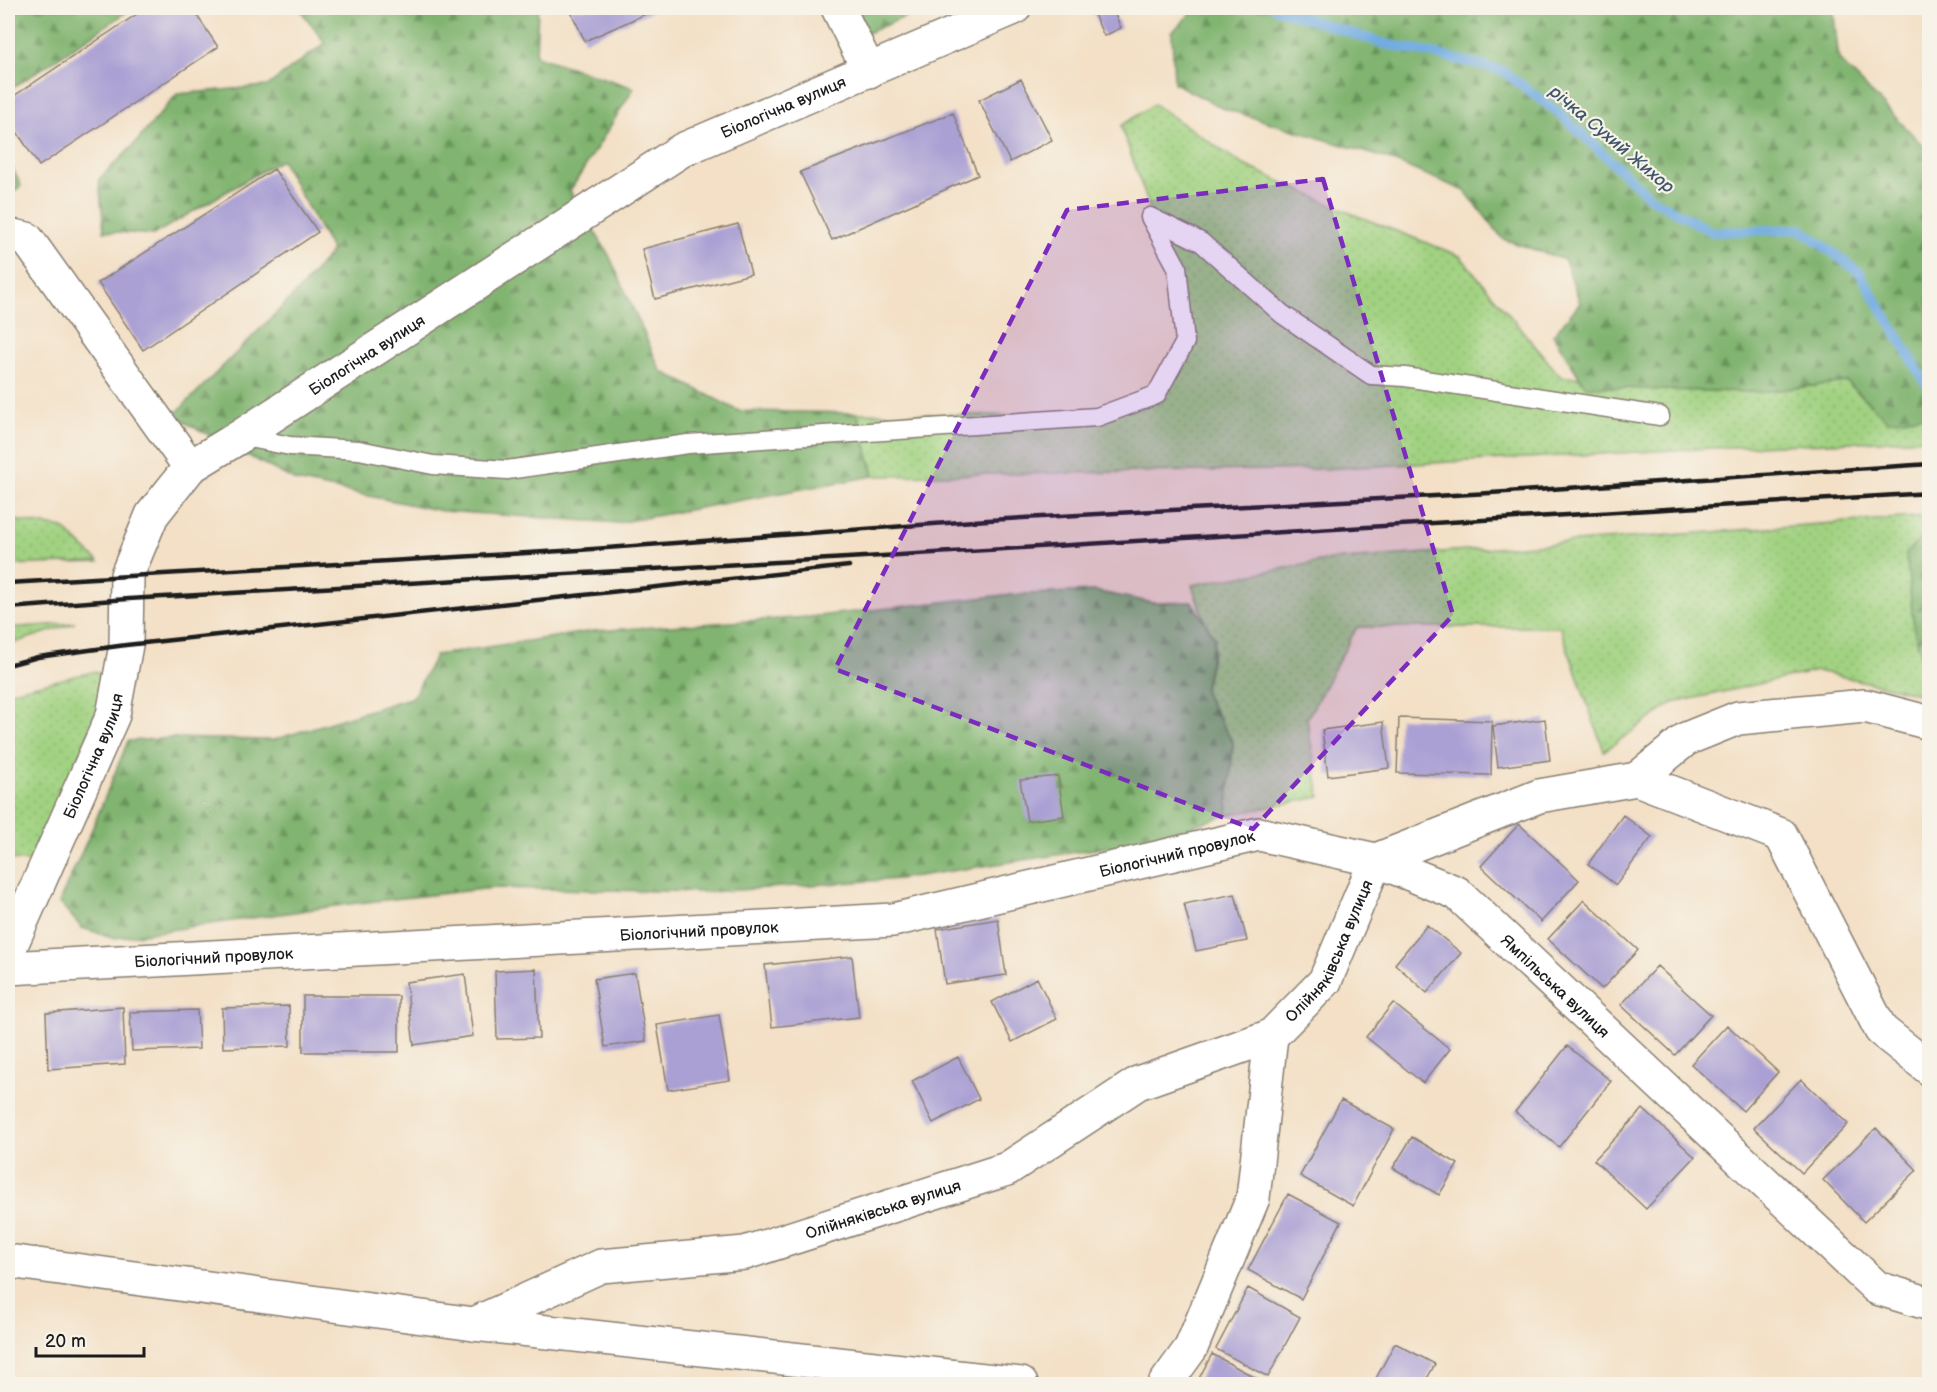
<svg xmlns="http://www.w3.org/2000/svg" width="1937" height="1392" font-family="'Balsamiq Sans',sans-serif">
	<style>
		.grass { fill: url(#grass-dots); stroke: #5e774e; stroke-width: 1.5 }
		.forest { fill: url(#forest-firs); stroke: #4e6846; stroke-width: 1.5 }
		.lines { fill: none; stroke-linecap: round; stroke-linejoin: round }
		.stream { stroke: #71abe1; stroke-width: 10 }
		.building { fill: #aaa0d4 }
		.service-casing { stroke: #887e71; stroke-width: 21 }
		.minor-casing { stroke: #887e71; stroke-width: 36 }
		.service { stroke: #fff; stroke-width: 18 }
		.minor { stroke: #fff; stroke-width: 33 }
		.rail { stroke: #1c1c1c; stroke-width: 4.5 }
		.marked { fill: #7b2cbf; fill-opacity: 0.2; stroke: #7b2cbf; stroke-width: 4.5; stroke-dasharray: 12 8; stroke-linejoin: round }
		.labels { text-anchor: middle; stroke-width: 4.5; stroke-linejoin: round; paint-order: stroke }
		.street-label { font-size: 16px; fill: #1c1c1c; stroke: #f7f3e8 }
		.water-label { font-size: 18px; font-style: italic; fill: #3e556b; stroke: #f7f3e8 }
	</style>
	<defs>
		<pattern id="grass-dots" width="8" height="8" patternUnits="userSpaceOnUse" patternTransform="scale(1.5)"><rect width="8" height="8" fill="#a1d281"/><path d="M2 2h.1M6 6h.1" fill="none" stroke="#8ab46f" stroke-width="1.8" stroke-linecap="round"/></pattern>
		<pattern id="forest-firs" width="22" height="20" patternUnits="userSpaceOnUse" patternTransform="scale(1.5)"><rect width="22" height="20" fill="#80b46f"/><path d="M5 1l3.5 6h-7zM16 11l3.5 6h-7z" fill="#68925a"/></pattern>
	</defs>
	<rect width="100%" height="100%" fill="#f7f3e8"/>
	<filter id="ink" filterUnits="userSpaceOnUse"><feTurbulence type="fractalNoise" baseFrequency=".0167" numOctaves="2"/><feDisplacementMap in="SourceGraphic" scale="12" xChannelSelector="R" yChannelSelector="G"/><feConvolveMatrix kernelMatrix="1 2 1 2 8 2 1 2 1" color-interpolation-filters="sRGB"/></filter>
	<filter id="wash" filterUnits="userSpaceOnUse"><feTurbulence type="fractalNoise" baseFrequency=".008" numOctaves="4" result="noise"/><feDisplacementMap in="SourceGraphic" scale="24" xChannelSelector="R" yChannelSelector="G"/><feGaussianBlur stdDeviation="1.35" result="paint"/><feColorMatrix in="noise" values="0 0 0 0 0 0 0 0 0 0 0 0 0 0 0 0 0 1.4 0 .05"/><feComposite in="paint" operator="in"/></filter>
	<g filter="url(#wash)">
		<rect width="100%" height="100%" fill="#f3e0c6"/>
		<path class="grass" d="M1154 104 1242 164 1350 213 1460 256 1561 377 1847 382 1930 386 1929 439 1731 447 1322 469 874 476 857 413 1097 417 1156 395 1185 342 1180 295 1121 126Z
			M1929 516V696L1817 671 1673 703 1604 751 1560 627H1357L1307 719 1320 797 1227 815 1233 743 1204 692 1214 647 1192 585 1331 560Z
			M8 519 63 528 99 562 8 565Z
			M75 623 8 645V628Z
			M96 671 106 687 65 797 33 862 8 859V692Z"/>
		<path class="forest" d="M8 8H133L8 91Z
			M299 8H538L536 56 634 88 570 191 609 255 661 371 739 411 857 413 874 476 617 523 442 511 296 481 173 416 300 289 332 251 281 160 153 235 104 231 99 179 132 147 177 94 267 86 325 43Z
			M852 8H926L867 33Z
			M1196 8H1833L1839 60 1929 151V415L1888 421 1847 382 1760 392 1660 390 1585 386 1553 335 1580 303 1565 260 1503 239 1465 191 1388 159 1222 108 1174 83 1172 32Z
			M8 158 21 186 8 196Z
			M1929 530V686L1914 629 1906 554Z
			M1095 591 1154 603 1192 602 1215 638 1204 692 1233 743 1227 815 1142 842 899 879 709 892 493 888 349 904 115 938 82 928 59 902 90 834 128 741 172 738 273 740 413 697 436 655 593 631 809 617 1004 595Z"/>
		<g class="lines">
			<path class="stream" d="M1275 8 1385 44 1448 57 1503 71 1559 113 1651 198 1712 232 1801 229 1860 273 1930 390"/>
		</g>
		<g id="blocks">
			<path class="building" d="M146 8H192L218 47 39 166 8 118V100Z
				M569 8H659L585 41Z
				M1091 8H1112L1121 28 1104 36Z
				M1021 79 1052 140 1010 162 979 100Z
				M953 113 978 175 832 240 800 172Z
				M274 169 318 232 143 350 98 283Z
				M738 224 751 274 655 299 642 249Z
				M1399 718 1492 721 1491 775 1397 773Z
				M1545 719 1550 760 1498 767 1493 726Z
				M1383 722 1389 768 1328 776 1322 730Z
				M1058 776 1064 816 1027 821 1020 780Z
				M1623 815 1652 837 1616 885 1588 864Z
				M1519 824 1579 880 1541 922 1481 866Z
				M1235 894 1247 941 1196 951 1184 904Z
				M1584 900 1638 950 1602 989 1548 939Z
				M998 919 1006 975 945 984 937 929Z
				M1427 925 1461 953 1427 993 1395 964Z
				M852 956 859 1017 772 1027 765 965Z
				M1657 966 1711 1015 1675 1055 1621 1005Z
				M536 969 539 1038 497 1039 495 971Z
				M635 973 646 1041 605 1047 594 979Z
				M465 974 473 1036 414 1045 406 982Z
				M1037 978 1057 1019 1012 1042 992 1002Z
				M303 996H399V1052H303Z
				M1393 1003 1450 1049 1423 1083 1366 1037Z
				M289 1006 290 1046 223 1048 222 1008Z
				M123 1007 125 1064 48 1069 46 1013Z
				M197 1010 199 1049 132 1051 130 1012Z
				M719 1015 730 1080 668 1090 657 1025Z
				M1727 1025 1778 1072 1743 1111 1691 1064Z
				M1567 1046 1611 1081 1559 1147 1515 1112Z
				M958 1057 979 1099 933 1123 912 1081Z
				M1801 1079 1848 1124 1802 1173 1754 1128Z
				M1341 1100 1394 1129 1353 1206 1300 1176Z
				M1643 1109 1695 1157 1646 1209 1594 1160Z
				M1876 1128 1917 1170 1864 1222 1823 1180Z
				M1412 1137 1458 1164 1439 1195 1393 1168Z
				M1288 1194 1341 1222 1301 1299 1248 1270Z
				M1248 1288 1300 1317 1268 1377 1216 1349Z
				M1395 1343 1435 1364 1424 1384H1373Z
				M1212 1354 1267 1384H1196Z"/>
		</g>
	</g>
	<g filter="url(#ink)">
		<use href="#blocks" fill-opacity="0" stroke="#887e71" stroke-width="1.5"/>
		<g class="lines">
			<defs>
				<path id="service" d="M1150 217 1201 242 1282 314 1371 375 1405 377 1660 416
					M241 436 290 446 359 450 433 465 507 470 688 444 1097 417 1156 395 1185 342 1177 267 1150 217"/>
				<g id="minor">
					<path d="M838 8 869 71"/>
					<path d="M8 235 27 239 190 467"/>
					<path d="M1637 779 1686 739 1738 718 1865 706 1930 723"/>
					<path d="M1376 860 1539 796 1637 779 1781 835 1881 1030 1930 1069"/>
					<path id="s1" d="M8 952 113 715 126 645 127 575 152 515 190 467 241 436 682 150 1014 8"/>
					<path id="s2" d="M8 968 893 920 1259 834 1376 860 1457 893 1877 1288 1930 1304"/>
					<path d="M8 1261 474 1324 1021 1384"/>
					<path id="s3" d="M474 1324 601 1266 745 1253 1007 1169 1138 1083 1271 1036 1325 981 1376 860"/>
					<path d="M1165 1384 1191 1348 1253 1198 1271 1036"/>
				</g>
			</defs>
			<use href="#service" class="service-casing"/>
			<use href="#minor" class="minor-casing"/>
			<use href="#service" class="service"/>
			<use href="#minor" class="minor"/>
			<path class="rail" d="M8 583 579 550 988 520 1490 493 1930 464
				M8 608 128 599 1004 549 1930 493
				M8 665 38 657 126 645 849 566"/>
		</g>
	</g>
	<path class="marked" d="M1323 179 1453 615 1253 829 835 669 1067 210Z"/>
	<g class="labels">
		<g class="street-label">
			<text dy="6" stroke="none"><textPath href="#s1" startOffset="1222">Біологічна вулиця</textPath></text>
			<text dy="6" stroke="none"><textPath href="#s1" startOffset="736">Біологічна вулиця</textPath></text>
			<text dy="6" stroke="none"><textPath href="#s1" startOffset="214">Біологічна вулиця</textPath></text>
			<text dy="6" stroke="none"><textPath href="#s2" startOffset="1178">Біологічний провулок</textPath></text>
			<text dy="6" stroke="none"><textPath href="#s2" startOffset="692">Біологічний провулок</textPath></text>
			<text dy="6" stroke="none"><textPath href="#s3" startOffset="962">Олійняківська вулиця</textPath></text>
			<text dy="6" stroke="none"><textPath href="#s2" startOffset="206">Біологічний провулок</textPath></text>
			<text dy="6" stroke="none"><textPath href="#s2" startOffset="1605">Ямпільська вулиця</textPath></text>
			<text dy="6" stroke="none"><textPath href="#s3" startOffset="429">Олійняківська вулиця</textPath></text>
		</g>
		<g class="water-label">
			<text transform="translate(1612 139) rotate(40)" y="6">річка Сухий Жихор</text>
		</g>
	</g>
	<rect width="1937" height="1392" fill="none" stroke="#f7f3e8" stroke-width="30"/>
	<path d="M36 1347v9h108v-9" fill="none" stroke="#1c1c1c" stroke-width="3"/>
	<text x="45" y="1347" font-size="18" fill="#1c1c1c" stroke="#f7f3e8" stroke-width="4.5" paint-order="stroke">20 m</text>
</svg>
